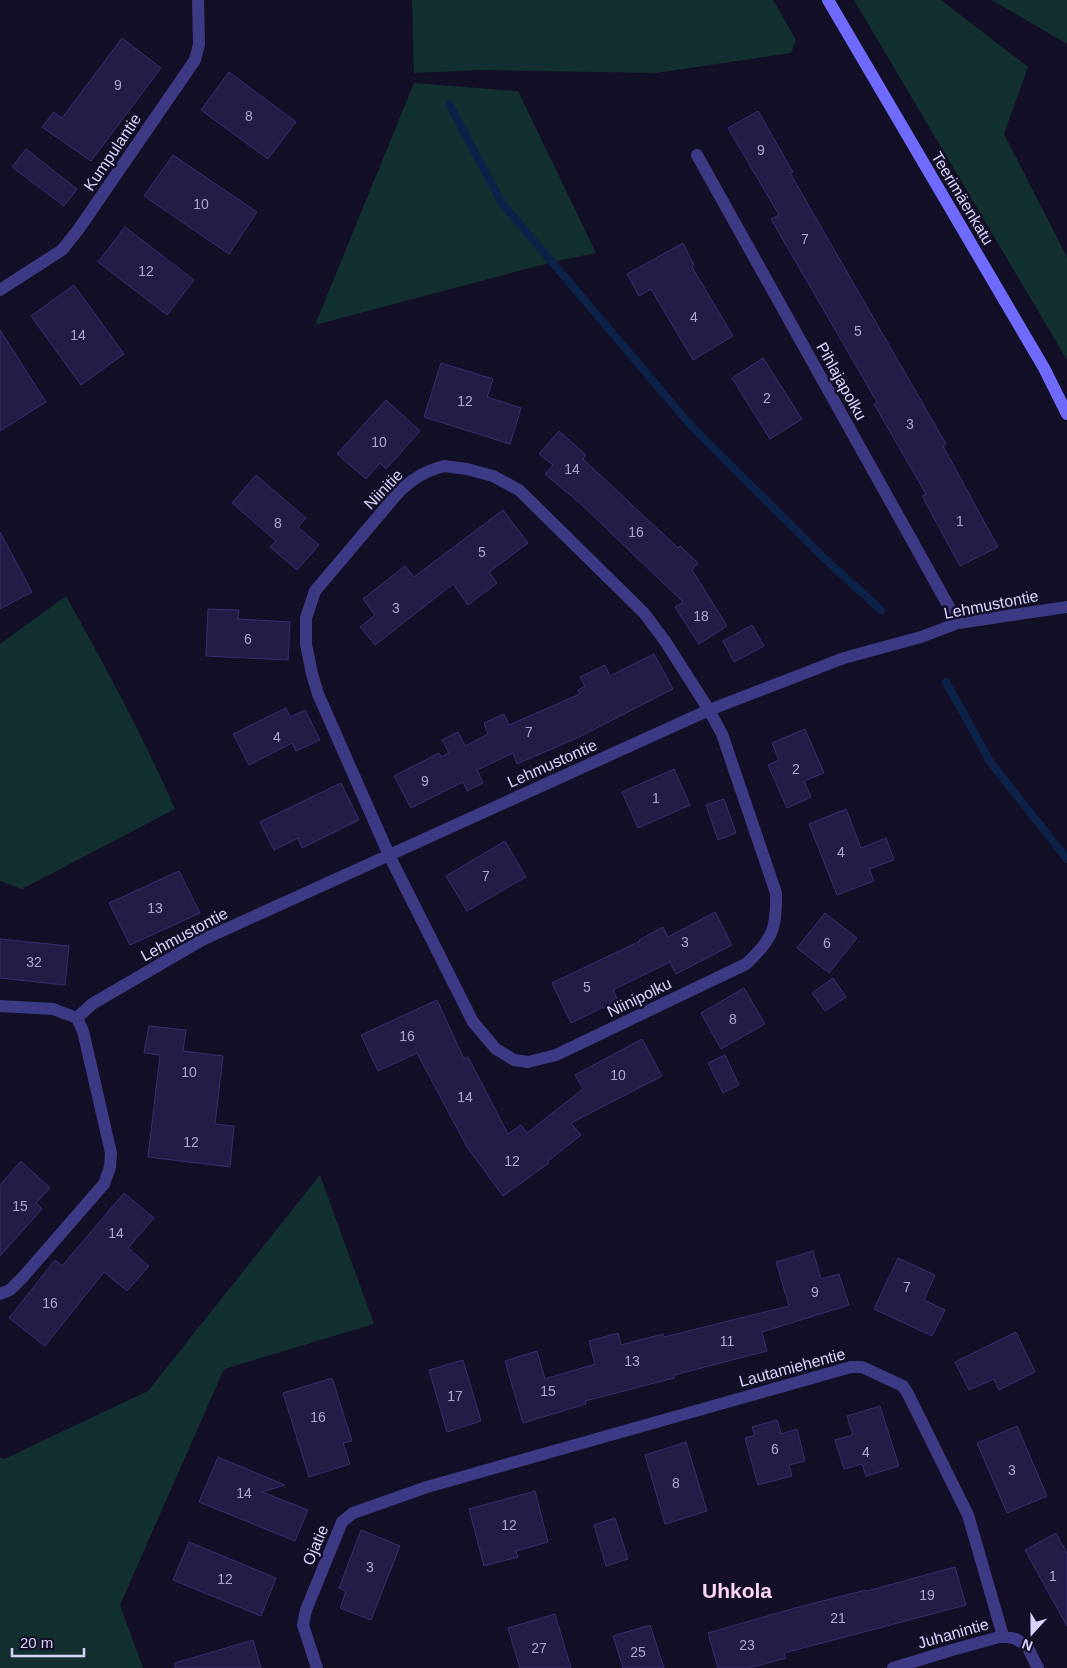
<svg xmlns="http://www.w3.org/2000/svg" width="1067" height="1668" font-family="Helvetica,sans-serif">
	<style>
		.green { fill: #12302f }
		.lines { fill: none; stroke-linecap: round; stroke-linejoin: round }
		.stream { stroke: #0c2248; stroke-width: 8 }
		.building { fill: #241b47; stroke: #3b2d73 }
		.street { stroke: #3d3a85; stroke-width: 12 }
		.secondary { stroke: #6f6bff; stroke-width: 12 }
		.labels { text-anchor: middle; stroke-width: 5; stroke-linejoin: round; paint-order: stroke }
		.number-label { font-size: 14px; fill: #aca6d1 }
		.street-label { font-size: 16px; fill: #d9d4ff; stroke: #130f26 }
		.district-label { font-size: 21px; font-weight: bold; fill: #ffd6f0; stroke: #130f26 }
	</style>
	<rect width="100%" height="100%" fill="#130f26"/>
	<path class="green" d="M412 0H773L796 40 791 53 656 73 481 70 414 73Z
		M854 0H941L1028 67 1004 134 1067 257V360Z
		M992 0H1067V44Z
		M414 83 518 91 596 253 556 261 315 325Z
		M66 596C105 666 143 736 175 809L22 889 0 881V644Z
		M320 1175 374 1324 224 1369 120 1605 143 1668H0V1458L4 1459 148 1391Z"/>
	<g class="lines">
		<path class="stream" d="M449 104 502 203 693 428 825 559 881 610
			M946 682 991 763 1067 859"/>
	</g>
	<path class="building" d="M122 38 161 68 91 161 42 127 54 112 62 118Z
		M229 72 296 122 268 159 201 110Z
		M758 111 793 172 790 173 946 444 943 446 998 547 960 566 922 496 926 494 874 404 877 402 771 219 779 215 728 128Z
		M26 149 77 189 64 206 12 167Z
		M173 155 257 212 229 254 144 196Z
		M125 227 194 280 167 315 98 262Z
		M683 243 694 265 692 267 733 336 693 360 651 289 639 296 627 274Z
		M74 285 124 354 81 385 31 316Z
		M0 330 46 402 0 431Z
		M763 358 802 419 770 439 732 378Z
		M441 363 493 379 487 397 521 408 510 444 424 417Z
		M386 400 420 431 386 469 380 463 366 479 337 454Z
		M559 431 586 455 583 459 678 548 680 546 698 563 692 570 727 626 699 644 675 607 683 602 582 505 545 474 553 465 539 454Z
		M256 475 306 518 298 527 319 545 297 570 270 547 276 541 232 503Z
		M503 510 528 543 489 572 497 583 468 605 453 584 375 645 360 627 375 615 363 599 405 566 414 577Z
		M0 532 32 592 0 609Z
		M208 609 239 610 238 619 290 622 288 660 206 656Z
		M752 625 764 646 734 662 723 641Z
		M654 654 673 689 577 738 517 764 513 753 477 770 483 783 467 791 463 782 411 808 394 776 439 753 441 757 449 753 442 740 458 732 465 746 488 734 484 723 504 714 509 725 580 694 578 690 585 686 580 677 605 665 610 676Z
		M286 708 290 717 305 710 320 740 296 751 292 743 249 765 233 734Z
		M805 729 824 773 804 781 811 797 787 808 768 765 779 760 772 743Z
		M674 769 690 805 638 828 622 792Z
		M341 783 359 820 302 848 298 838 274 850 260 822Z
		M724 799 736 833 718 840 706 805Z
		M846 809 861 848 886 838 894 860 869 869 874 881 837 895 809 824Z
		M505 841 526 877 467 911 446 876Z
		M179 871 200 913 130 945 109 903Z
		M715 912 732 945 676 974 670 962 613 990 618 1000 571 1023 552 983 640 941 639 940 663 927 668 937Z
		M825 913 857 938 829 973 797 948Z
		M0 939 69 946 65 985 0 978Z
		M833 978 846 997 825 1011 812 993Z
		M744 988 765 1024 721 1049 701 1013Z
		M437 1000 464 1059 468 1057 508 1134 521 1125 527 1133 583 1089 575 1075 642 1039 662 1076 571 1123 581 1135 548 1161 549 1163 503 1196 467 1147 417 1053 378 1071 361 1035Z
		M149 1026 186 1030 183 1051 223 1056 215 1124 234 1126 230 1167 148 1157 160 1055 144 1053Z
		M725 1055 739 1085 723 1093 708 1063Z
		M21 1161 50 1188 36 1203 42 1209 0 1256V1185Z
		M124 1193 154 1218 128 1248 149 1266 127 1291 104 1272 45 1346 9 1318 55 1260 62 1266Z
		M813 1251 821 1279 839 1274 849 1305 762 1332 767 1351 674 1375V1378L585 1401 586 1404 523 1423 505 1361 537 1351 545 1379 595 1364 589 1341 618 1333 621 1345 663 1334 664 1337 789 1306 776 1262Z
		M898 1258 935 1275 924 1300 945 1310 932 1336 874 1309Z
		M1016 1332 1035 1372 999 1390 994 1379 969 1390 955 1362Z
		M463 1360 481 1421 447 1432 429 1370Z
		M332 1378 352 1441 343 1443 350 1464 309 1477 283 1393Z
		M880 1406 899 1466 866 1476 862 1464 844 1469 835 1440 853 1435 847 1416Z
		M777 1420 781 1434 797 1429 805 1461 789 1465 792 1476 758 1485 745 1438 755 1435 752 1427Z
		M1017 1426 1047 1496 1007 1513 977 1443Z
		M686 1442 707 1511 665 1524 645 1455Z
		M218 1457 285 1485 262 1492 308 1510 295 1541 199 1502Z
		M535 1491 548 1542 516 1551 518 1557 484 1566 469 1509Z
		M615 1518 628 1559 606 1566 594 1525Z
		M361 1530 400 1546 371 1620 340 1608 346 1591 339 1588Z
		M1056 1533 1067 1553V1626L1025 1550Z
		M189 1542 276 1578 261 1616 173 1580Z
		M955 1567 966 1605 784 1653 786 1658 749 1668H718L708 1633 795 1608 866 1590 867 1591Z
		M555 1614 571 1668H520L508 1628Z
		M650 1625 664 1668H623L613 1636Z
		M253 1640 261 1668H175V1663Z"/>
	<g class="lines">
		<path class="street" d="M697 155 958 623
			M0 290 62 250 78 230 195 60 199 44 198 0
			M444 466 467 469 493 476 519 490 644 613 665 641 709 710 722 734 776 893C777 929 772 940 746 964L556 1055 528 1062 514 1060 496 1049 473 1022 389 855 318 694 312 674 306 644V618L315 591 398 493C412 479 425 471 444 466Z
			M0 1006 53 1009 77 1018 83 1031 111 1153 110 1167 104 1184 23 1277 10 1290 0 1294
			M77 1018 92 1004 202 940 709 710 844 658 921 637 958 623 1067 607
			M317 1668 303 1625 306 1610 342 1522 353 1513 427 1487 851 1367H862L903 1386 908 1394 968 1515 1003 1636
			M893 1668 952 1650 1003 1636 1016 1639 1027 1646 1038 1668"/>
		<path class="secondary" d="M828 0 1044 368 1067 414"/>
	</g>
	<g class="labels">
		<g class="number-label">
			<text x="118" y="90">9</text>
			<text x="249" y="121">8</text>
			<text x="761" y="155">9</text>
			<text x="201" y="209">10</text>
			<text x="805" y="244">7</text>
			<text x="146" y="276">12</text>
			<text x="694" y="322">4</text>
			<text x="858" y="336">5</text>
			<text x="78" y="340">14</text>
			<text x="767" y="403">2</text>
			<text x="465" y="406">12</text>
			<text x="910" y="429">3</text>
			<text x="379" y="447">10</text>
			<text x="572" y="474">14</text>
			<text x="960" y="526">1</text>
			<text x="278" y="528">8</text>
			<text x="636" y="537">16</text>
			<text x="482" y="557">5</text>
			<text x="396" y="613">3</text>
			<text x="701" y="621">18</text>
			<text x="248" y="644">6</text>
			<text x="529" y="737">7</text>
			<text x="277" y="742">4</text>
			<text x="796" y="774">2</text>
			<text x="425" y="786">9</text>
			<text x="656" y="803">1</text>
			<text x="841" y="857">4</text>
			<text x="486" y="881">7</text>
			<text x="155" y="913">13</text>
			<text x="685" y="947">3</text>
			<text x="827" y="948">6</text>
			<text x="34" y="967">32</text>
			<text x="587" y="992">5</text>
			<text x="733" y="1024">8</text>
			<text x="407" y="1041">16</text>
			<text x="189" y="1077">10</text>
			<text x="618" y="1080">10</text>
			<text x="465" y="1102">14</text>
			<text x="191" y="1147">12</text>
			<text x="512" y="1166">12</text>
			<text x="20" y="1211">15</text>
			<text x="116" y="1238">14</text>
			<text x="907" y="1292">7</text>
			<text x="815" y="1297">9</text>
			<text x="50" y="1308">16</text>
			<text x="727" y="1346">11</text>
			<text x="632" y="1366">13</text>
			<text x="548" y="1396">15</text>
			<text x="455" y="1401">17</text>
			<text x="318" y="1422">16</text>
			<text x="775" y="1454">6</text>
			<text x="866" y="1457">4</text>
			<text x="1012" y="1475">3</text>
			<text x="676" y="1488">8</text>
			<text x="244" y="1498">14</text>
			<text x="509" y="1530">12</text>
			<text x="370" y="1572">3</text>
			<text x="1053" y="1581">1</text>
			<text x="225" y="1584">12</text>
			<text x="927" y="1600">19</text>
			<text x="838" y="1623">21</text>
			<text x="747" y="1650">23</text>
			<text x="539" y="1653">27</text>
			<text x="638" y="1657">25</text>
		</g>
		<g class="street-label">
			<text transform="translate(112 152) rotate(-56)" y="6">Kumpulantie</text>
			<text transform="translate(963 198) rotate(59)" y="6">Teerimäenkatu</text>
			<text transform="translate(842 381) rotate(61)" y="6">Pihlajapolku</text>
			<text transform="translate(383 489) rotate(-46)" y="6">Niinitie</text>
			<text transform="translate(991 604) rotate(-11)" y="6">Lehmustontie</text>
			<text transform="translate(552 763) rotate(-24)" y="6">Lehmustontie</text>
			<text transform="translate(184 934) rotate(-28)" y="6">Lehmustontie</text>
			<text transform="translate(639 997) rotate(-26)" y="6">Niinipolku</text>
			<text transform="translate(792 1367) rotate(-15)" y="6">Lautamiehentie</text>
			<text transform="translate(315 1545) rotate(-67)" y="6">Ojatie</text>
			<text transform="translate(953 1633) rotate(-16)" y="6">Juhanintie</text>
		</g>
		<g class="district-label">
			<text x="737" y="1598">Uhkola</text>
		</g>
	</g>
	<g transform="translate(1032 1633) rotate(201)" stroke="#130f26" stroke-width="4" paint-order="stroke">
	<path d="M0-4L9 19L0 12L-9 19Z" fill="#d9d4ff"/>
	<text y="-8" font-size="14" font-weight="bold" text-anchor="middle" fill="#d9d4ff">N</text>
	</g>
	<path d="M12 1648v8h72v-8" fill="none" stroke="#d9d4ff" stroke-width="2.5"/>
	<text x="20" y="1648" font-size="15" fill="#d9d4ff" stroke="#130f26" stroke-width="4" paint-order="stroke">20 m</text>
</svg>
